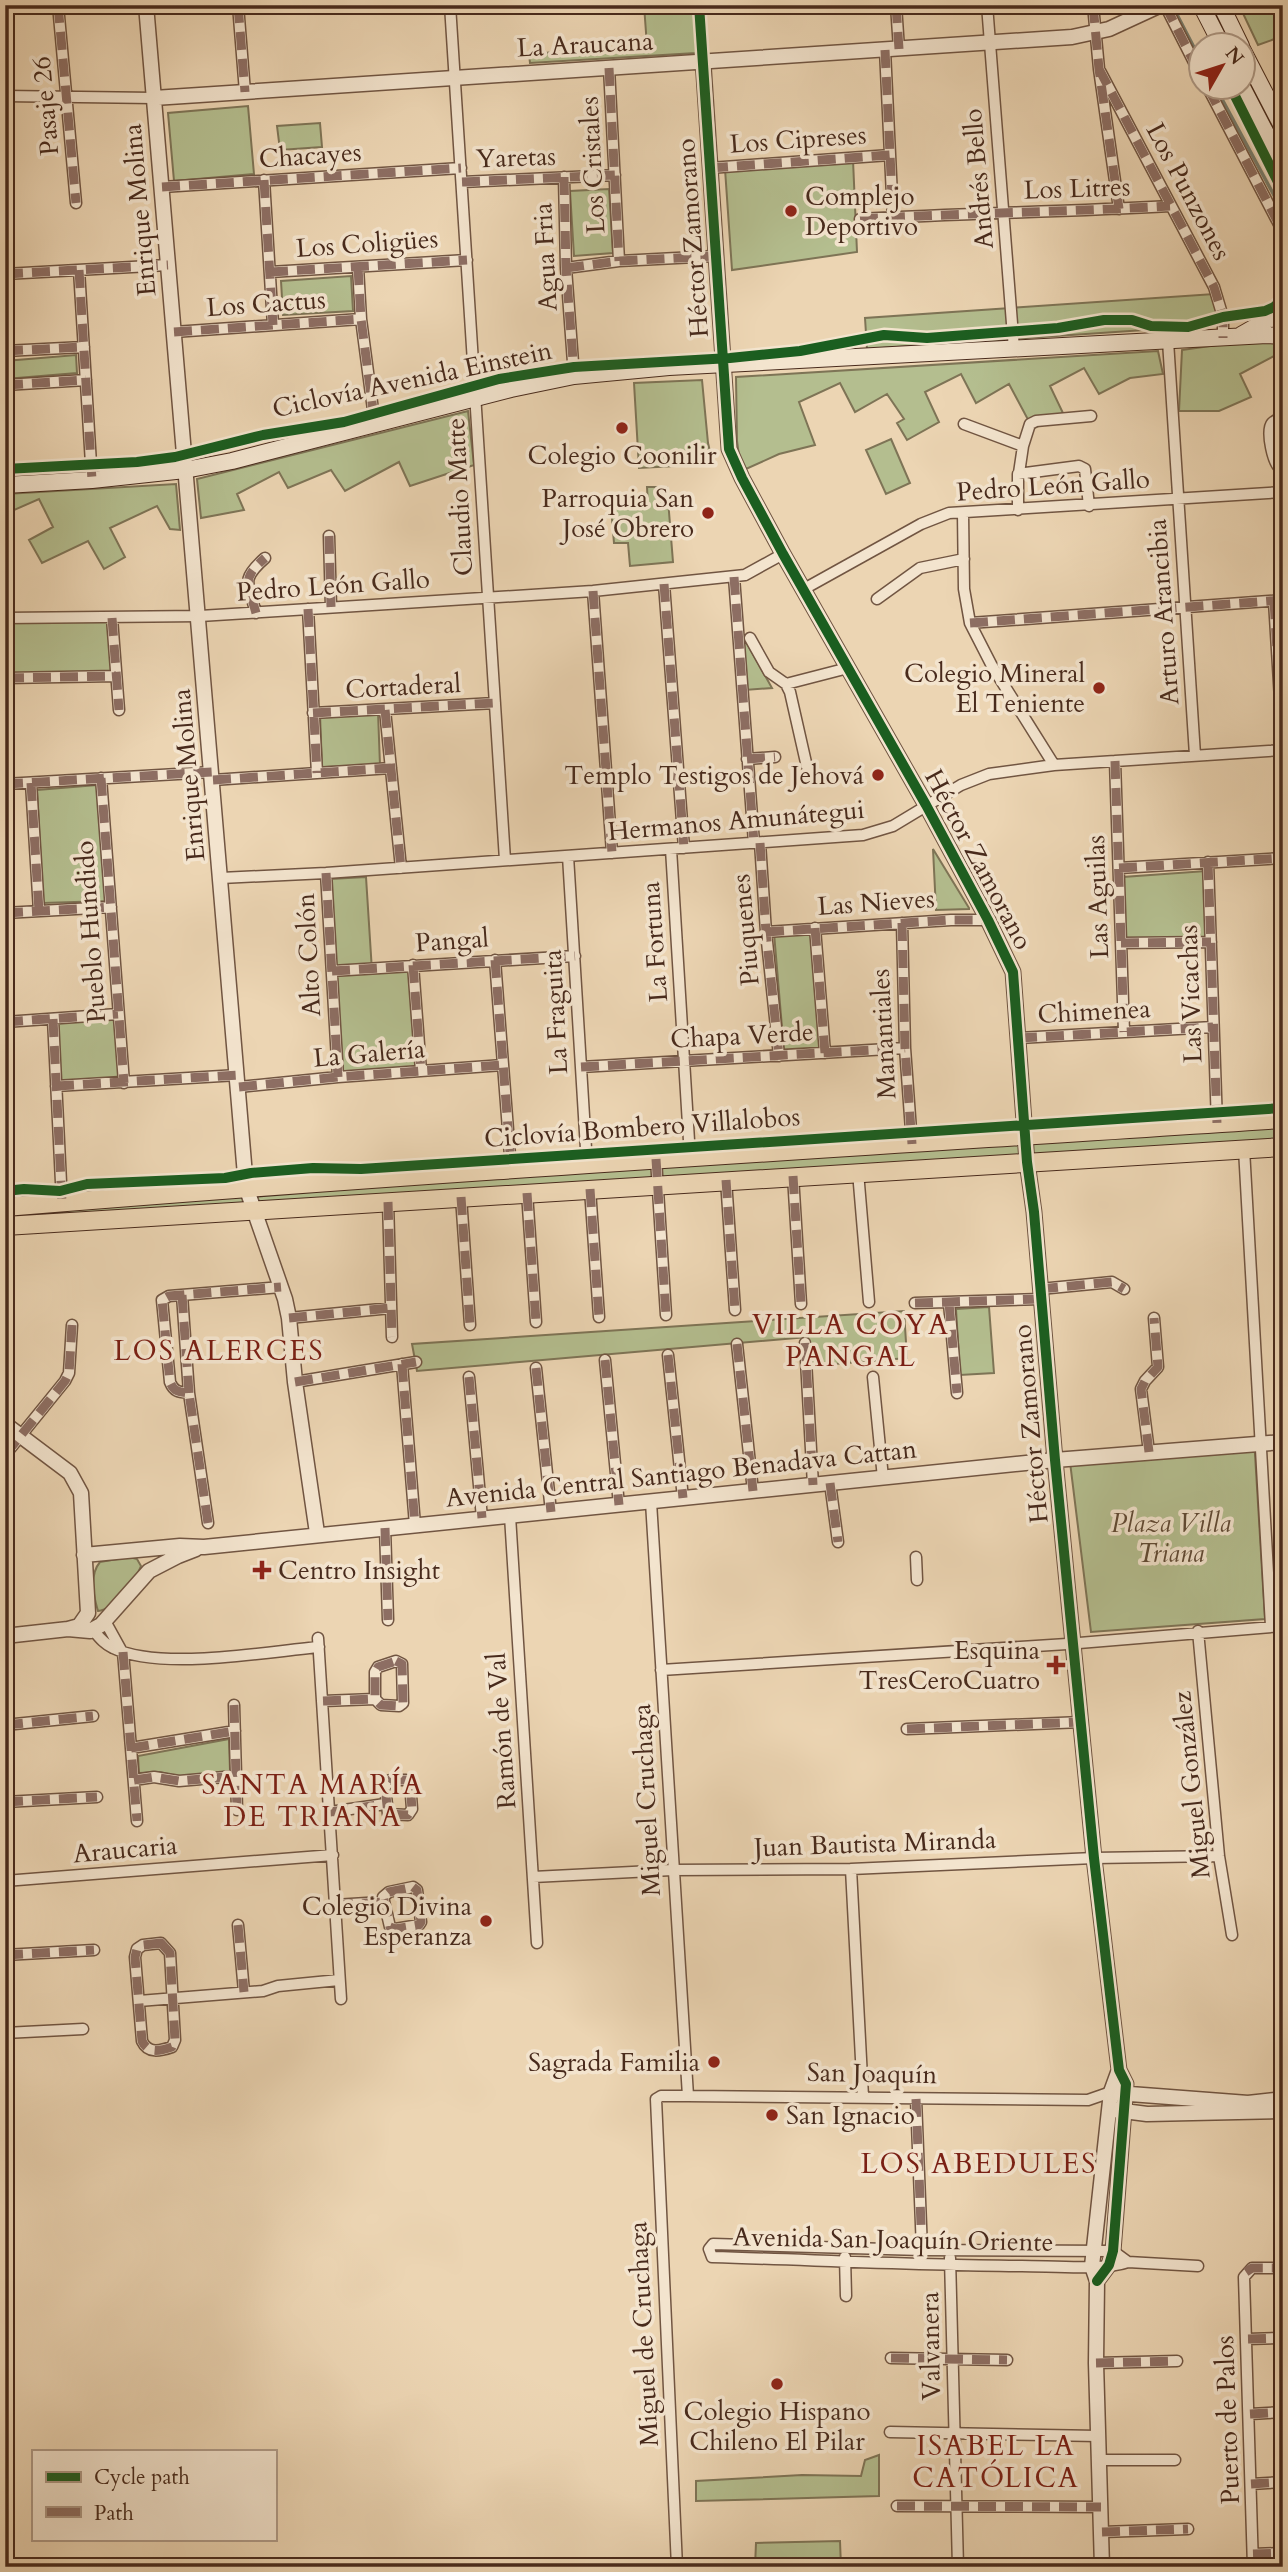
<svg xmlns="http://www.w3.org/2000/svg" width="1288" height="2572" font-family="Cardo,serif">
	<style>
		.green { fill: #b4be8f; stroke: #7e7456; stroke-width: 2 }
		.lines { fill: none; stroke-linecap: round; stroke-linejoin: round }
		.stream { stroke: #798071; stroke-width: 3.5 }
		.minor-casing { stroke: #715542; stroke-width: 13 }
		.tertiary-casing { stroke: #715542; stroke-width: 17 }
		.secondary-casing { stroke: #482a1c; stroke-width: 18 }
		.primary-casing { stroke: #482a1c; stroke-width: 20 }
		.minor { stroke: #f3e4ce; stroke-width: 10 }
		.tertiary { stroke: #f3e4ce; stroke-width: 14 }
		.secondary { stroke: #f3e4ce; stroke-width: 16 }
		.primary { stroke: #ecd5b3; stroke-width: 18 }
		.quiet { stroke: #8d6e63; stroke-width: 9; stroke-dasharray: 18 9; stroke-linecap: butt }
		.cycleway-casing { stroke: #f3e4ce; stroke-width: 15 }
		.cycleway { stroke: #1b5e20; stroke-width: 10 }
		.poi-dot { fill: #8f2418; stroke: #f3e4ce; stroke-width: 2.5 }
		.labels { text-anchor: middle; stroke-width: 7; stroke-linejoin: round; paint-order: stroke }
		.street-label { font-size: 26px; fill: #482a1c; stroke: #f3e4ce }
		.poi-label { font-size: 26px; fill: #482a1c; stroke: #f3e4ce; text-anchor: end }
		.park-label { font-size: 26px; font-style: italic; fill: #5e4833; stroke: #f3e4ce }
		.neighbourhood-label { font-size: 28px; letter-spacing: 2px; fill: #7a1f14; stroke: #f3e4ce }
	</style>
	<rect width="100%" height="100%" fill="#ecd5b3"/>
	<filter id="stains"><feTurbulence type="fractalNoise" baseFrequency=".00286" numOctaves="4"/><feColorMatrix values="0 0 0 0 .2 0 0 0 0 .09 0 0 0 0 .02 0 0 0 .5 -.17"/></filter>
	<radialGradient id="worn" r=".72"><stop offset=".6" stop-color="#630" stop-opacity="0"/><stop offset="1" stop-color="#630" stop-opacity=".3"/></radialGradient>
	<path class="green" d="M644 5H694L696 53 530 63 529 54 647 46Z
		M1239 5H1283V36L1258 45Z
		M248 106 254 174 174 181 168 113Z
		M320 123 322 147 280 150 277 126Z
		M853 160 857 252 732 270 725 169Z
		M609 189 613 253 574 256 570 191Z
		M351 276 353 311 283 315 281 281Z
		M1214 294 1221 320 1189 327 867 349 865 318Z
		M1238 342 1283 343V366L1276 355 1240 374 1251 397 1219 411H1179L1182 350Z
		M1158 351 1163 374 1130 378 1099 394 1084 368 1050 386 1063 413 1033 429 1009 384 976 403 961 374 925 392 939 422 907 440 897 423 904 419 887 394 855 412 840 383 799 402 815 445 779 454 746 469 739 456 737 441 736 377Z
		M76 355 77 373 5 379V361Z
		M702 380 708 443 713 464 639 468 634 383Z
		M468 411 474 465 410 486 399 462 345 491 331 470 288 488 279 472 237 494 244 510 201 518 197 479Z
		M891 439 910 483 886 494 866 450Z
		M176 484 180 530 170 529 157 506 110 528 125 557 104 569 88 541 42 563 29 540 53 527 39 499 5 514V494Z
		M647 487H667L673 562 630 566 628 543H614L611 507 648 506Z
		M60 618 109 622 113 672 10 675 5 622Z
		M741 638H744L772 688 745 690Z
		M378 712 380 765 322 767 320 714Z
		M97 785 106 901 43 903 37 790Z
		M933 849 969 908V909L936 910Z
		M1206 871 1208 939 1125 941 1123 877Z
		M366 877 372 971 410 969 416 1068 343 1073 330 879Z
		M811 931 821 1049 784 1051 774 933Z
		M116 1019 120 1079 60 1083 58 1022Z
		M1283 1124V1142L5 1226V1209Z
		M989 1307 994 1373 960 1375 956 1309Z
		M904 1311 907 1358 811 1366 808 1337 417 1371 412 1344Z
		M1254 1438 1265 1619 1091 1632 1070 1462Z
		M129 1557 137 1559 141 1566C135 1581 115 1609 98 1611 93 1595 89 1575 100 1562Z
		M229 1739 230 1771 180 1777 160 1772 139 1773 138 1756Z
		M879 2455V2496L696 2501V2481L802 2475 861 2476 865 2460Z
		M840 2541 841 2567H755L756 2543Z"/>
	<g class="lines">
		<path class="stream" d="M1172 5 1200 59
			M1216 88 1283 212"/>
		<defs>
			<path id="minor" d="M58 5 76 203
				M238 5 245 92
				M450 5 505 860
				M699 5 703 61
				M896 5 899 49
				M987 5 1014 349
				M1093 5 1099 69 1119 209
				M1165 5 1200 74
				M885 50 893 217
				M609 68 619 261
				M1099 69 1214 287 1223 317V338
				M1208 88 1283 232
				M5 96 154 98
				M710 168 890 155
				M5 175 7 209
				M564 177 566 268 574 376
				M264 180 273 325
				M462 182 615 175
				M162 187 461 168
				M860 219C963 213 1066 212 1170 206
				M358 267 361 319 375 425
				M566 268 619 261 715 256
				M79 270 92 480
				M270 272 467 260
				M5 274 168 265
				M174 332 361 319
				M1168 341 1195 755
				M5 351 84 347
				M5 385 86 380
				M1283 417C1279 419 1275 420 1272 423 1266 430 1272 466 1283 471
				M964 424 1023 446
				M1019 473 1023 446 1030 424 1036 421 1091 416
				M1018 510V474L1079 466 1085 469 1089 506
				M963 513 964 589 970 623 992 666 1054 765
				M329 536 331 607
				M734 577 754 843
				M664 584 684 848
				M804 589 921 524 949 513 1283 492
				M593 591 612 853
				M877 599 920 568 964 559
				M1274 601 1283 749
				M308 609 317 773
				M256 613C248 583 240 580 265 558
				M5 618 200 616 593 591 745 575 783 554
				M112 618 119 710
				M970 623 1283 600
				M750 638 769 672 786 684
				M5 674 8 706
				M6 678 116 676
				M385 710 401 868
				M313 713 495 703
				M747 759 775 757
				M1115 761 1124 1032
				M807 767 790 692 786 684 848 668
				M101 778 124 1083
				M213 780 391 768
				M31 783 39 911
				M5 784 212 772
				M760 843 766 932 779 1056
				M671 849 690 1157
				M568 856 587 1165
				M1208 862 1217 1124
				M1119 868 1283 858
				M326 873 338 1077
				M221 878 326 873 863 835 893 826 961 785 989 774 1054 765 1283 750
				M5 913 111 907
				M902 923 905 1048 912 1144
				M815 928 825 1053
				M766 932 951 920H988
				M1121 943 1211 942
				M495 960 511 1169
				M413 965 421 1071
				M332 971 575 956
				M53 1019 62 1203
				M5 1022 118 1014
				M1019 1038 1213 1027
				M581 1067 905 1048
				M56 1086 238 1075
				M239 1087 338 1077 503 1065
				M1244 1149 1271 1626
				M656 1159 666 1315
				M858 1172 869 1302
				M793 1176 801 1304
				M726 1180 735 1310
				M590 1189 599 1317
				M527 1193 536 1322
				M461 1197 470 1325
				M388 1202 392 1337
				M1040 1289 1112 1282 1124 1289
				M182 1295 189 1393
				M915 1303 1041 1299
				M949 1303 957 1393
				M289 1318 391 1308
				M805 1343 813 1485
				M737 1344 753 1491
				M668 1355 683 1498
				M605 1360 619 1505
				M402 1364 415 1525
				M536 1368 551 1512
				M469 1377 482 1518
				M873 1377 883 1478
				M295 1382 416 1362
				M1149 1452 1141 1389 1145 1381 1158 1367 1154 1318
				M5 1455 65 1381 69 1373 72 1325
				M830 1483 838 1542
				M651 1502 688 2096
				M510 1516 537 1943
				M208 1523 189 1393C179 1392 174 1392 170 1382L162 1300 169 1296 281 1287
				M385 1528 388 1620
				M916 1557 917 1580
				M105 1621 121 1650
				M93 1630C99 1637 104 1644 113 1648 161 1671 264 1652 319 1647
				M1198 1631 1219 1856 1232 1935
				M318 1638 341 1999
				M123 1652 137 1821
				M396 1661 402 1664 403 1703 399 1706 381 1705 375 1699V1672L378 1667Z
				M661 1670 1067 1644 1283 1626
				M323 1701 375 1699
				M234 1705 237 1810
				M5 1725 93 1716
				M907 1729 1082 1722
				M131 1748 235 1731
				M134 1780 154 1777 179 1781 236 1776
				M390 1780H406L410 1782 412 1809 408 1815 388 1814 385 1787Z
				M5 1802 97 1797
				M330 1812 385 1804
				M851 1869 863 2097
				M533 1877 672 1870 851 1869 1094 1858 1219 1856
				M5 1881 333 1855
				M413 1887 417 1890 421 1922 419 1925 395 1929 390 1927 383 1897 389 1892Z
				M335 1905 382 1902
				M238 1925 244 1992
				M161 1943 170 1953 175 2040 172 2047C160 2051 148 2054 142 2041L135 1957 137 1949 143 1945Z
				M5 1955 94 1950
				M139 2001 263 1991 278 1986 339 1980
				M5 2033 83 2029
				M916 2099 922 2250
				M845 2257 846 2296
				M950 2258 958 2567
				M1128 2262 1113 2251 922 2250 713 2244 709 2249 712 2257C815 2260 918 2265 1022 2266 1051 2266 1102 2271 1128 2262L1198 2266
				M1248 2339 1283 2338
				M891 2358 1007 2360
				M1096 2363 1177 2361
				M1250 2414 1283 2412
				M890 2432 1098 2436
				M1099 2460H1175
				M1251 2484 1283 2482
				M897 2506 1101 2507
				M1102 2532 1188 2529
				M1253 2554 1283 2553
				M677 2567 656 2099 661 2096H688L1088 2100 1111 2092
				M1253 2567 1244 2277 1252 2268H1283"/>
			<path id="tertiary" d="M146 5 246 1187 285 1299 289 1318 295 1382 317 1533
				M703 61 729 449 742 478 783 554 926 805 988 920 1013 972 1027 1162 1034 1212 1055 1460 1094 1858 1119 2070 1126 2084 1113 2251 1109 2265 1097 2281
				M154 98 1072 37 1109 29 1161 5
				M5 1424 70 1473 81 1493 88 1613 79 1626 68 1629
				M84 1555 180 1546 204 1547 1055 1460 1283 1442
				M5 1636 68 1629 90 1631 101 1625 149 1571 178 1556 196 1549
				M1117 2093 1248 2103 1283 2099
				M1116 2110 1147 2114 1283 2111
				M1102 2567 1096 2363 1097 2281 1092 2266 1111 2092 1119 2070"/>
			<path id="secondary" d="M1201 5 1222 46
				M1221 5 1241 46
				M1242 49 1283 128
				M1242 87 1283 166
				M1241 335 1269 319 1283 318
				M5 485 92 480 185 470 232 461 511 389 574 376 669 367 1267 335 1283 336"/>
			<path id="primary" d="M5 1207C431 1172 857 1147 1283 1119
				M5 1226 1283 1147"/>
		</defs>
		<use href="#minor" class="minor-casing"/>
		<use href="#tertiary" class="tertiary-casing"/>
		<use href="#secondary" class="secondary-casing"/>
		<use href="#primary" class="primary-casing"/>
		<use href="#minor" class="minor"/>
		<use href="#tertiary" class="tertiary"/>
		<use href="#secondary" class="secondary"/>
		<use href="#primary" class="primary"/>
		<path class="quiet" d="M58 5 76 203
			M238 5 245 92
			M896 5 899 49
			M1093 5 1099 69 1119 209
			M1165 5 1200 74
			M885 50 893 217
			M609 68 619 261
			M1099 69 1214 287 1223 317V338
			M1208 88 1283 232
			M710 168 890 155
			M5 175 7 209
			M564 177 566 268 574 373
			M264 180 273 325
			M462 182 615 175
			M162 187 461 168
			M860 219C963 213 1066 212 1170 206
			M358 267 361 319 375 425
			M566 268 619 261 715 256
			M79 270 92 480
			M270 272 467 260
			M5 274 168 265
			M174 332 361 319
			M5 351 84 347
			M5 385 86 380
			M329 536 331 607
			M734 577 754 843
			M664 584 684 848
			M593 591 612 853
			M1274 601 1283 749
			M308 609 317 773
			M256 613C248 583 240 580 265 558
			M112 618 119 710
			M970 623 1283 600
			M5 672 8 706
			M6 678 116 676
			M385 710 401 868
			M313 713 495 703
			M747 759 775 757
			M1115 761 1124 1032
			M101 778 124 1083
			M213 780 391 768
			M31 783 39 911
			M5 784 212 772
			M760 843 766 932 779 1056
			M1208 862 1217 1124
			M1119 868 1283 858
			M326 873 338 1077
			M5 913 111 907
			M902 923 905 1048 912 1144
			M815 928 825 1053
			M766 932 951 920H988
			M1121 943 1211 942
			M495 960 511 1166
			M413 965 421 1071
			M332 971 575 956
			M53 1019 62 1203
			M5 1022 118 1014
			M1019 1038 1213 1027
			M581 1067 905 1048
			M56 1086 238 1075
			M239 1087 338 1077 503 1065
			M656 1159 666 1315
			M793 1176 801 1304
			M726 1180 735 1310
			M590 1189 599 1317
			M527 1193 536 1322
			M461 1197 470 1325
			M388 1202 392 1337
			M1040 1289 1112 1282 1124 1289
			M182 1295 189 1393
			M915 1303 1041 1299
			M949 1303 957 1393
			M289 1318 391 1308
			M805 1343 813 1485
			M737 1344 753 1491
			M668 1355 683 1498
			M605 1360 619 1505
			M402 1364 415 1525
			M536 1368 551 1512
			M469 1377 482 1518
			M295 1382 416 1362
			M1149 1452 1141 1389 1145 1381 1158 1367 1154 1318
			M5 1455 65 1381 69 1373 72 1325
			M830 1483 838 1542
			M208 1523 189 1393C179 1392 174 1392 170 1382L162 1300 169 1296 281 1287
			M385 1528 388 1620
			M123 1652 137 1821
			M396 1661 402 1664 403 1703 399 1706 381 1705 375 1699V1672L378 1667Z
			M323 1701 375 1699
			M234 1705 237 1810
			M5 1725 93 1716
			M907 1729 1082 1722
			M131 1748 235 1731
			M134 1780 154 1777 179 1781 236 1776
			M390 1780H406L410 1782 412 1809 408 1815 388 1814 385 1787Z
			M5 1802 97 1797
			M330 1812 385 1804
			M413 1887 417 1890 421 1922 419 1925 395 1929 390 1927 383 1897 389 1892Z
			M335 1905 382 1902
			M238 1925 244 1992
			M161 1943 170 1953 175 2040 172 2047C160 2051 148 2054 142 2041L135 1957 137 1949 143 1945Z
			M5 1955 94 1950
			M916 2099 922 2250
			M1246 2272 1252 2268H1283
			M1248 2339 1283 2338
			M891 2358 1007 2360
			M1096 2363 1177 2361
			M1250 2414 1283 2412
			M1251 2484 1283 2482
			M897 2506 1101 2507
			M1102 2532 1188 2529
			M1253 2554 1283 2553"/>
		<defs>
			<path id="cycleway" d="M699 5 729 449 742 478 783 554 926 805 988 920 1013 972 1027 1162 1034 1212 1055 1460 1094 1858 1119 2070 1126 2084 1113 2251 1109 2265 1097 2281
				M1231 88 1283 192
				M5 469 137 462 175 457 263 435 344 422 499 379 574 367 730 358 800 351 884 335 927 338 1058 328 1104 320H1132L1151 326 1188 327 1223 317 1265 311 1274 307 1283 299
				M5 1191 24 1189 60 1191 87 1184 225 1178 251 1173 313 1168 361 1169 1283 1108"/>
		</defs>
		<use href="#cycleway" class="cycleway-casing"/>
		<use href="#cycleway" class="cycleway"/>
	</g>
	<g class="poi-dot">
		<circle cx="791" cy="211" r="7"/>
		<circle cx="622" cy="428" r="7"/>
		<circle cx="708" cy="513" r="7"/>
		<circle cx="1099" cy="688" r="7"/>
		<circle cx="878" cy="775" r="7"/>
		<path d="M258.5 1559.5h7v7h7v7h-7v7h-7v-7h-7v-7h7z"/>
		<path d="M1052.5 1654.5h7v7h7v7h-7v7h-7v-7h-7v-7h7z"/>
		<circle cx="486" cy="1921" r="7"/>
		<circle cx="714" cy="2062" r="7"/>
		<circle cx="772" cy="2115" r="7"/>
		<circle cx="777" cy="2384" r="7"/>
	</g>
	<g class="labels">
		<g class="street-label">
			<text transform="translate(585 44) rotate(-3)" y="9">La Araucana</text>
			<text transform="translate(45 106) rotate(-95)" y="9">Pasaje 26</text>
			<text transform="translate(798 139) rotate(-4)" y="9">Los Cipreses</text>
			<text transform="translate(310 155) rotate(-4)" y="9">Chacayes</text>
			<text transform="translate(516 157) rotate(-2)" y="9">Yaretas</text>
			<text transform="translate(592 165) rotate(-93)" y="9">Los Cristales</text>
			<text transform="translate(978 179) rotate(-95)" y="9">Andrés Bello</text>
			<text transform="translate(1077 188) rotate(-2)" y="9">Los Litres</text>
			<text transform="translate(1189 191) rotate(62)" y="9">Los Punzones</text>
			<text transform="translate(139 210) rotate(-95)" y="9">Enrique Molina</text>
			<text transform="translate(692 238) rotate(-94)" y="9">Héctor Zamorano</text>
			<text transform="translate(367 243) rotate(-4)" y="9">Los Coligües</text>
			<text transform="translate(545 257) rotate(-93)" y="9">Agua Fria</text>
			<text transform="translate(266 303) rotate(-4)" y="9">Los Cactus</text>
			<text transform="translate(412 379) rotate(-12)" y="9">Ciclovía Avenida Einstein</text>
			<text transform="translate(1053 485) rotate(-4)" y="9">Pedro León Gallo</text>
			<text transform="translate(459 497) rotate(-93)" y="9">Claudio Matte</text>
			<text transform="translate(333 585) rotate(-4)" y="9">Pedro León Gallo</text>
			<text transform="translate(1163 612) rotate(-94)" y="9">Arturo Arancibia</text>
			<text transform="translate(403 686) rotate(-3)" y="9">Cortaderal</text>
			<text transform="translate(188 775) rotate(-95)" y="9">Enrique Molina</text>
			<text transform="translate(736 820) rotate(-5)" y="9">Hermanos Amunátegui</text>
			<text transform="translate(979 859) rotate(62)" y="9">Héctor Zamorano</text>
			<text transform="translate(1097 897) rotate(-92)" y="9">Las Aguilas</text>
			<text transform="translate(876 902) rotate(-4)" y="9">Las Nieves</text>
			<text transform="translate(745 930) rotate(-95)" y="9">Piuquenes</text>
			<text transform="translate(90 932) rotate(-94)" y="9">Pueblo Hundido</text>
			<text transform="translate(452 940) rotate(-4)" y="9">Pangal</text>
			<text transform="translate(654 942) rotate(-94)" y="9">La Fortuna</text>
			<text transform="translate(308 955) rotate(-93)" y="9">Alto Colón</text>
			<text transform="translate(1190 994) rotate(-92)" y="9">Las Vicachas</text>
			<text transform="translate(1094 1011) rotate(-3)" y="9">Chimenea</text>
			<text transform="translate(555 1012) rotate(-93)" y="9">La Fraguita</text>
			<text transform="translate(883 1034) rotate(-93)" y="9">Manantiales</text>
			<text transform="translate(742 1035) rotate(-3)" y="9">Chapa Verde</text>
			<text transform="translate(369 1053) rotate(-5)" y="9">La Galería</text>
			<text transform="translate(642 1127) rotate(-4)" y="9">Ciclovía Bombero Villalobos</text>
			<text transform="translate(1030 1424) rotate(-95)" y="9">Héctor Zamorano</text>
			<text transform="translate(681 1473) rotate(-6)" y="9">Avenida Central Santiago Benadava Cattan</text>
			<text transform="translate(501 1731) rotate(-94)" y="9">Ramón de Val</text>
			<text transform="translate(1191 1785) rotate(-96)" y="9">Miguel González</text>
			<text transform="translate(646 1800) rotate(-93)" y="9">Miguel Cruchaga</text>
			<text transform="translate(875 1843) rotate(-2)" y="9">Juan Bautista Miranda</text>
			<text transform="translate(125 1849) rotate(-5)" y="9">Araucaria</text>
			<text transform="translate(872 2073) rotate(1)" y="9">San Joaquín</text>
			<text transform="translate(893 2239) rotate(1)" y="9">Avenida San Joaquín Oriente</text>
			<text transform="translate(643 2334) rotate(-93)" y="9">Miguel de Cruchaga</text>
			<text transform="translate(930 2346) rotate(-91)" y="9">Valvanera</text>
			<text transform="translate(1227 2420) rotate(-92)" y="9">Puerto de Palos</text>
		</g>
		<g class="poi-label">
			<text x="805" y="205" text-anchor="start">Complejo<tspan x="805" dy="30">Deportivo</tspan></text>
			<text x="622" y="464" text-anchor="middle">Colegio Coonilir</text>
			<text x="694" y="507">Parroquia San<tspan x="694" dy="30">José Obrero</tspan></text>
			<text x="1085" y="682">Colegio Mineral<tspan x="1085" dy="30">El Teniente</tspan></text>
			<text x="864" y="784">Templo Testigos de Jehová</text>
			<text x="278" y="1579" text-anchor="start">Centro Insight</text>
			<text x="1040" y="1659">Esquina<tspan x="1040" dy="30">TresCeroCuatro</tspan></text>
			<text x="472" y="1915">Colegio Divina<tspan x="472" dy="30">Esperanza</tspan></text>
			<text x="700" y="2071">Sagrada Familia</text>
			<text x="786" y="2124" text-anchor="start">San Ignacio</text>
			<text x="777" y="2420" text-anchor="middle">Colegio Hispano<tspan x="777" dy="30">Chileno El Pilar</tspan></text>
		</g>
		<g class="park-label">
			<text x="1171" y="1532">Plaza Villa<tspan x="1171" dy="30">Triana</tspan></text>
		</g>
		<g class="neighbourhood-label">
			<text x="851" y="1334">VILLA COYA<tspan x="851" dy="32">PANGAL</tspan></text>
			<text x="219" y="1360">LOS ALERCES</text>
			<text x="313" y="1794">SANTA MARÍA<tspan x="313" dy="32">DE TRIANA</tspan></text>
			<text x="979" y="2173">LOS ABEDULES</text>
			<text x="996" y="2455">ISABEL LA<tspan x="996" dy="32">CATÓLICA</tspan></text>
		</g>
	</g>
	<rect width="1288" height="2572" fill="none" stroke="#ecd5b3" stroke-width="28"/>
	<rect x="7" y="7" width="1274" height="2558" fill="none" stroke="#482a1c" stroke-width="3.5"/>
	<rect x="14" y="14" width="1260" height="2544" fill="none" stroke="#482a1c" stroke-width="2"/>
	<rect x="32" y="2450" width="245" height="91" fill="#f3e4ce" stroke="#af9a87" stroke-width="2"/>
	<rect x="46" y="2472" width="35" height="10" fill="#1b5e20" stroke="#af9a87" stroke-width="2"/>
	<text x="94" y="2484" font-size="21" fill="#482a1c">Cycle path</text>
	<rect x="46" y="2507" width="35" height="10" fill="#8d6e63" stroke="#af9a87" stroke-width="2"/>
	<text x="94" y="2520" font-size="21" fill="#482a1c">Path</text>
	<g transform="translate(1222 66) rotate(51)"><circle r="33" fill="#f3e4ce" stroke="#af9a87" stroke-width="2"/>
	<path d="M0-5L12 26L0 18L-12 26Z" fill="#8f2418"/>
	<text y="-10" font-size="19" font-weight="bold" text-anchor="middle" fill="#482a1c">N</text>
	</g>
	<rect width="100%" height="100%" filter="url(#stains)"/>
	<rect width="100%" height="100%" fill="url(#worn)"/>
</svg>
